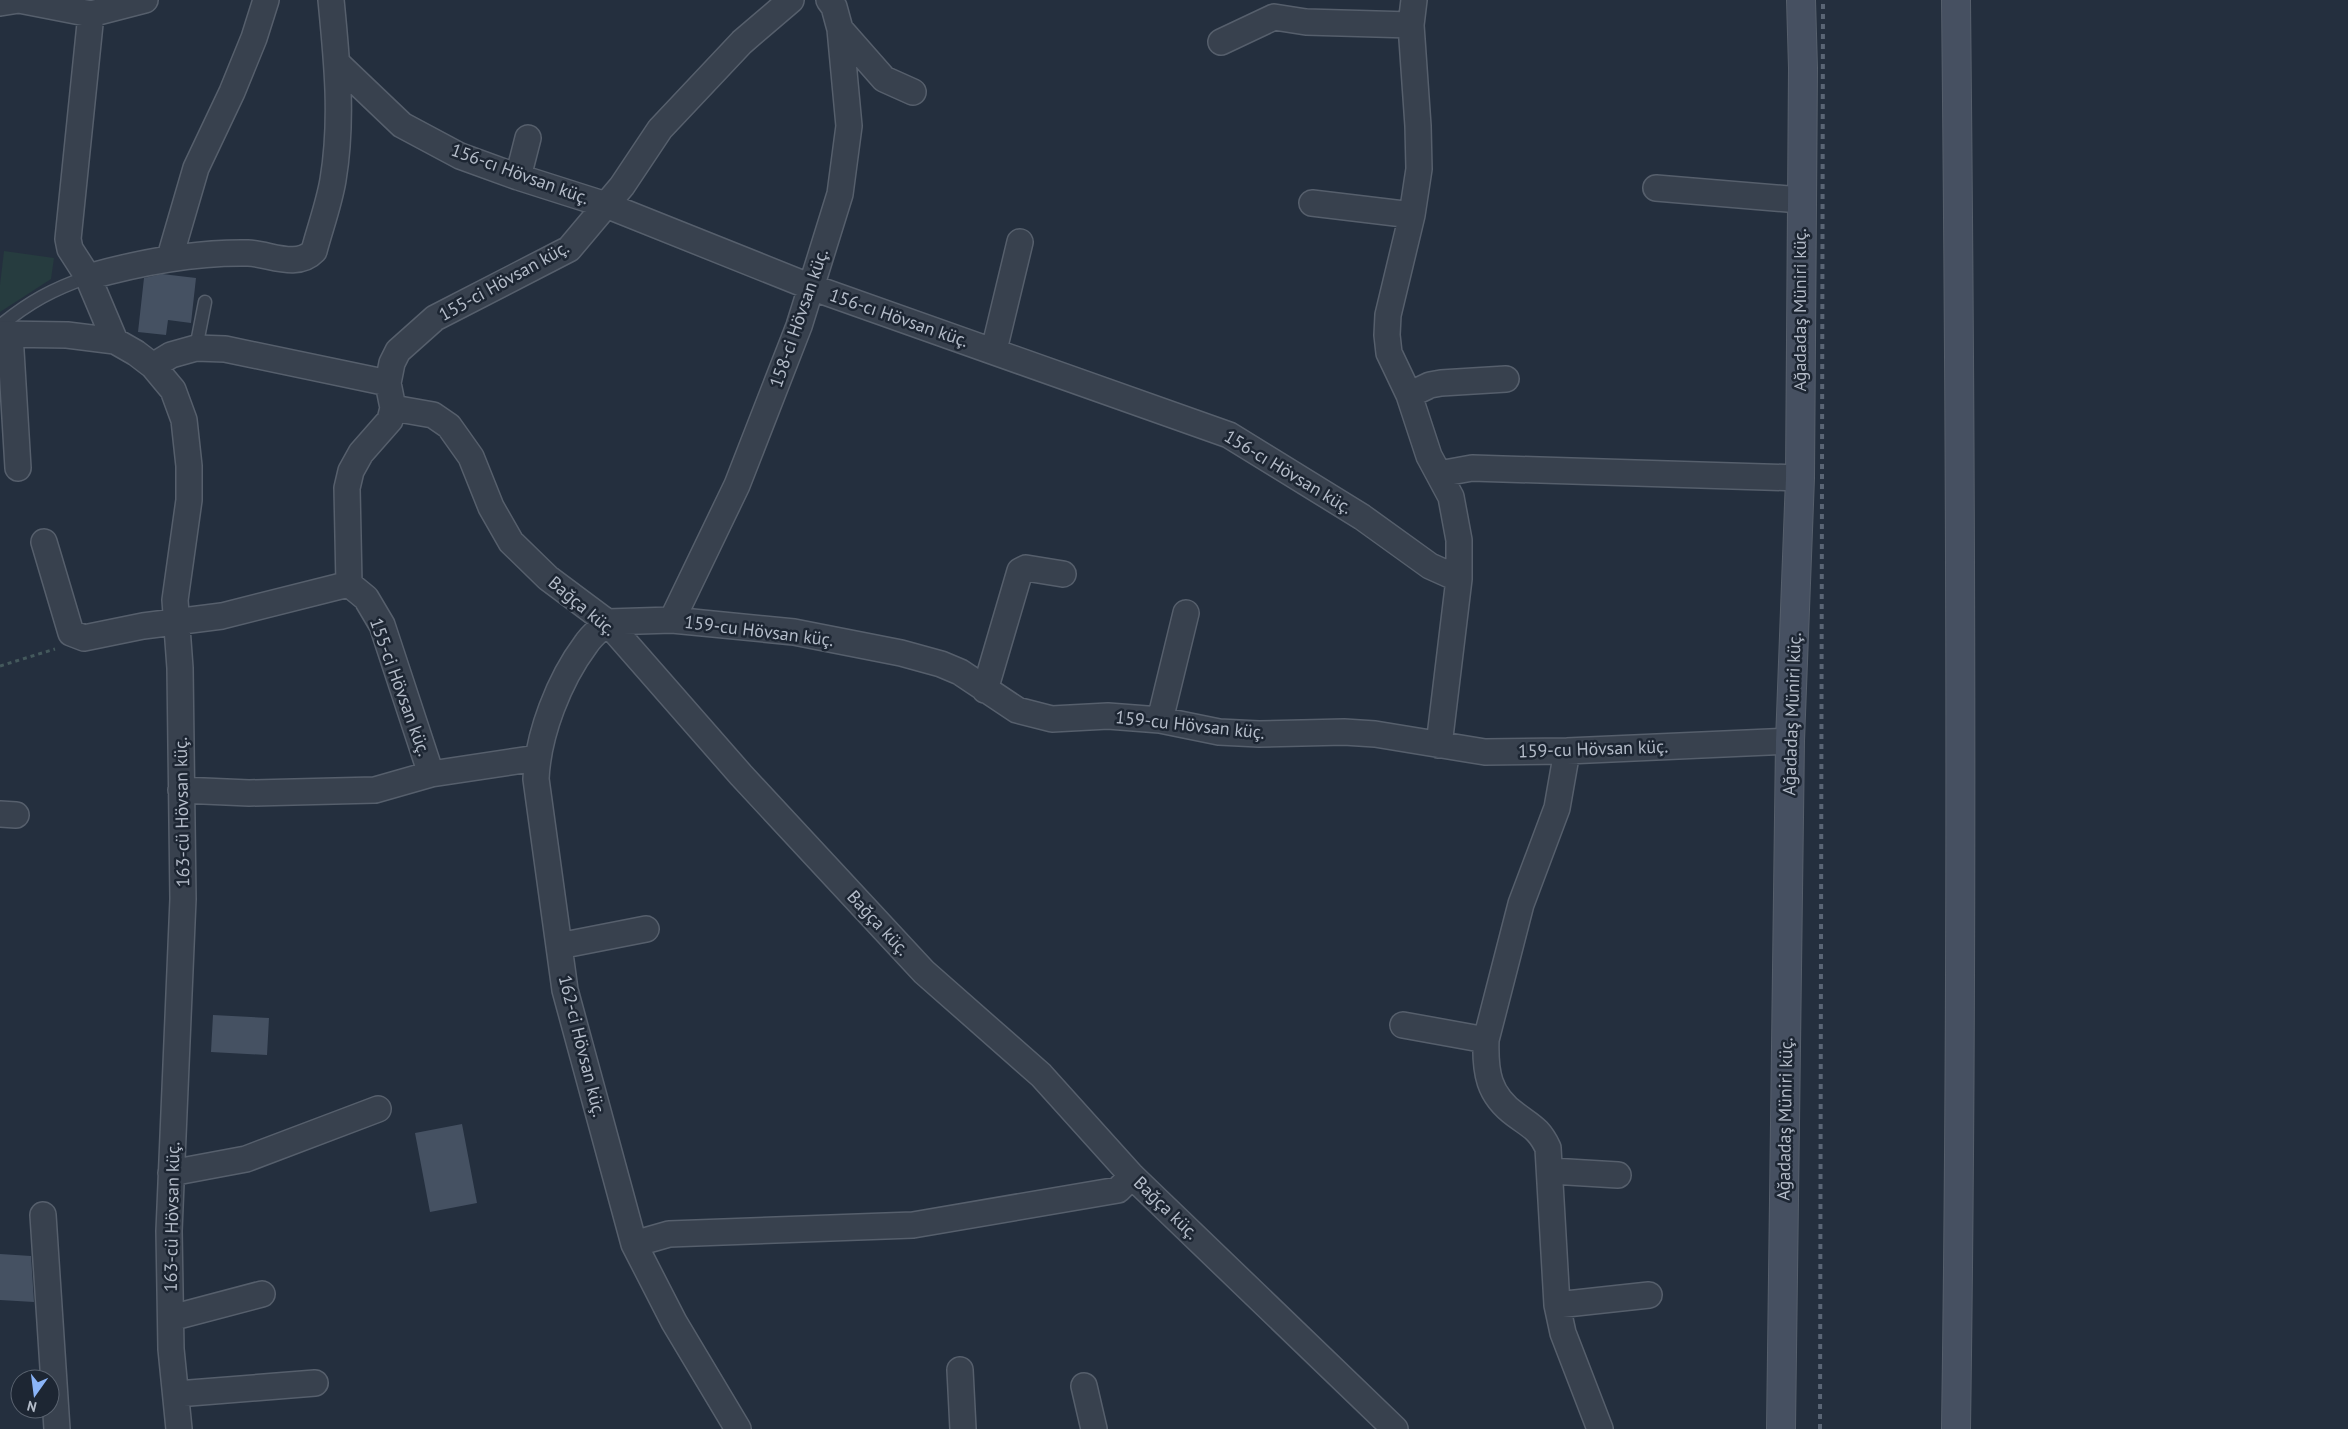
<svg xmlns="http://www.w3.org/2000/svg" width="2348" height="1429" font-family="'PT Sans',sans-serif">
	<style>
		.green { fill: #263c3f }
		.building { fill: #455162 }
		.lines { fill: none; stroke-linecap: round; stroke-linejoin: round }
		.lane-casing { stroke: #565f6c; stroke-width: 15 }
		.street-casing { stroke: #565f6c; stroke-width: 28 }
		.secondary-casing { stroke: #565f6c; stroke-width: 30 }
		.path { stroke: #44595c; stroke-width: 3; stroke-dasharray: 4 4; stroke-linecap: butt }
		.lane { stroke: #38414e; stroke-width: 12 }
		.street { stroke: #38414e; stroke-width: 25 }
		.secondary { stroke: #465061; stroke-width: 28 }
		.rail { stroke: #5a6575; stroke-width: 4; stroke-dasharray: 5 5; stroke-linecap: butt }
		.labels { text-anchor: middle; stroke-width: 5; stroke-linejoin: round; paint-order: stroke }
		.street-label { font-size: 18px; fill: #b4bcc9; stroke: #1d2633 }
	</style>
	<rect width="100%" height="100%" fill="#242f3e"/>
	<path class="green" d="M4 251 54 258 51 279 0 312V285Z"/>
	<path class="building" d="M162 274 196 278 191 323 168 320 166 335 138 332 144 278Z
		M213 1015 269 1018 267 1055 211 1052Z
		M462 1124 477 1203 430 1212 415 1133Z
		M0 1254 31 1256 34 1302 0 1300Z"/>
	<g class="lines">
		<defs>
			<path id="lane" d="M0 326C29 302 53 289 88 277
				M196 348 205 302"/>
			<path id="street" d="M1414 0 1411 25 1418 126 1419 169 1412 215 1388 315 1387 335 1389 353 1409 395 1429 456 1451 497 1459 540V579L1439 745
				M0 3 19 0 91 14 145 0
				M91 14 68 239 70 249 88 277 115 341
				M840 29 884 79 913 92
				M1221 42 1274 17 1306 22 1411 25
				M338 64 402 125 460 156 518 177 606 205 811 287 1229 435 1362 517 1430 566 1459 579
				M518 177 528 138
				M1656 188 1800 200
				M1312 203 1412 215
				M170 257 196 168 232 92 254 38 266 0
				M88 277C141 262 193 252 248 253 270 254 297 269 314 251 320 228 329 204 333 180 343 120 337 61 331 0
				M0 334 67 335 115 341 136 353 153 366 173 390 184 420 189 466V500L175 600 180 668 183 899 169 1231 171 1349 179 1429
				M10 334 18 468
				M994 350 1020 242
				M153 366 171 355 196 348 225 349 388 383
				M1409 395 1430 385 1441 383 1506 379
				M393 408 433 415 449 426 471 457 491 507 511 542 548 578 607 622 741 775 924 972 1041 1075 1132 1176 1395 1429
				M1439 474 1472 468 1800 478
				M44 542 71 633 84 638 143 626 222 616 349 584
				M672 620 737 485 799 326 840 194 849 126 840 29 834 7 829 0
				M985 690 1020 571 1026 568 1063 574
				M1160 720 1186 613
				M1567 751 1557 808 1521 904 1486 1040C1485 1072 1488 1095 1516 1115 1532 1127 1539 1129 1548 1148L1557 1305 1563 1333 1600 1429
				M431 774 382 625 366 598 349 584 347 488 351 471 361 453 390 420 393 408 388 383 392 363 398 351 435 318 569 249 622 186 660 129 742 42 791 0
				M181 790 249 793 375 790 431 774 537 758
				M0 814 16 815
				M559 946 646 929
				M1403 1025 1486 1040
				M1551 1171 1618 1175
				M171 1173 246 1159 378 1109
				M43 1215 57 1429
				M634 1244 669 1234 913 1225 1118 1190 1132 1176
				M1557 1305 1649 1295
				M171 1318 262 1294
				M960 1370 963 1429
				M1084 1386 1094 1429
				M177 1394 315 1383
				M738 1429 674 1322 634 1244 565 990 536 779C538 734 559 680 586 644 591 636 600 629 607 622L672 620 794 632 901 653 941 664 960 672 1017 710 1052 719 1108 716 1160 720 1219 732 1259 734 1344 732 1375 734 1485 752 1567 751 1790 741"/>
			<path id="secondary" d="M1781 1429 1790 741 1800 478 1803 68 1801 0
				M1956 1429C1963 953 1961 476 1956 0"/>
		</defs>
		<use href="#lane" class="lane-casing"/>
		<use href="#street" class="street-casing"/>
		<use href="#secondary" class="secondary-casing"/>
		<path class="path" d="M0 666 55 649"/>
		<use href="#lane" class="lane"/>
		<use href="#street" class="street"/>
		<use href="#secondary" class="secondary"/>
		<path class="rail" d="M1820 1429 1823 0"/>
	</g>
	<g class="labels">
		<g class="street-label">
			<text transform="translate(520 174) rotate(20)" y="6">156-cı Hövsan küç.</text>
			<text transform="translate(504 281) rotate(-29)" y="6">155-ci Hövsan küç.</text>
			<text transform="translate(1800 310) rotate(-90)" y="6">Ağadadaş Müniri küç.</text>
			<text transform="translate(799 318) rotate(-71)" y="6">158-ci Hövsan küç.</text>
			<text transform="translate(899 318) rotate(19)" y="6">156-cı Hövsan küç.</text>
			<text transform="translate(1288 472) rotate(31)" y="6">156-cı Hövsan küç.</text>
			<text transform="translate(582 606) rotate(40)" y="6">Bağça küç.</text>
			<text transform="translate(759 631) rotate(7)" y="6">159-cu Hövsan küç.</text>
			<text transform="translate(400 687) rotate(70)" y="6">155-ci Hövsan küç.</text>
			<text transform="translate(1792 714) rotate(-88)" y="6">Ağadadaş Müniri küç.</text>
			<text transform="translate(1190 725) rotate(6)" y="6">159-cu Hövsan küç.</text>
			<text transform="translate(1593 749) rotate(-2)" y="6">159-cu Hövsan küç.</text>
			<text transform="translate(182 812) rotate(-91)" y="6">163-cü Hövsan küç.</text>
			<text transform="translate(878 923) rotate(47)" y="6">Bağça küç.</text>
			<text transform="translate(582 1046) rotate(76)" y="6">162-ci Hövsan küç.</text>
			<text transform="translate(1785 1119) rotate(-89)" y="6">Ağadadaş Müniri küç.</text>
			<text transform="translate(1166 1208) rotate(44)" y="6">Bağça küç.</text>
			<text transform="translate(172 1217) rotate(-89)" y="6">163-cü Hövsan küç.</text>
		</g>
	</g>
	<g transform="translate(35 1394) rotate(194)"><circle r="24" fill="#1d2633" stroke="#59626f"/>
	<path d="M0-4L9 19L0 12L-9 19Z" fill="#8ab4f8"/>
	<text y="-8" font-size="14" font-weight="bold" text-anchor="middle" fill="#b4bcc9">N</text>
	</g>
</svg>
